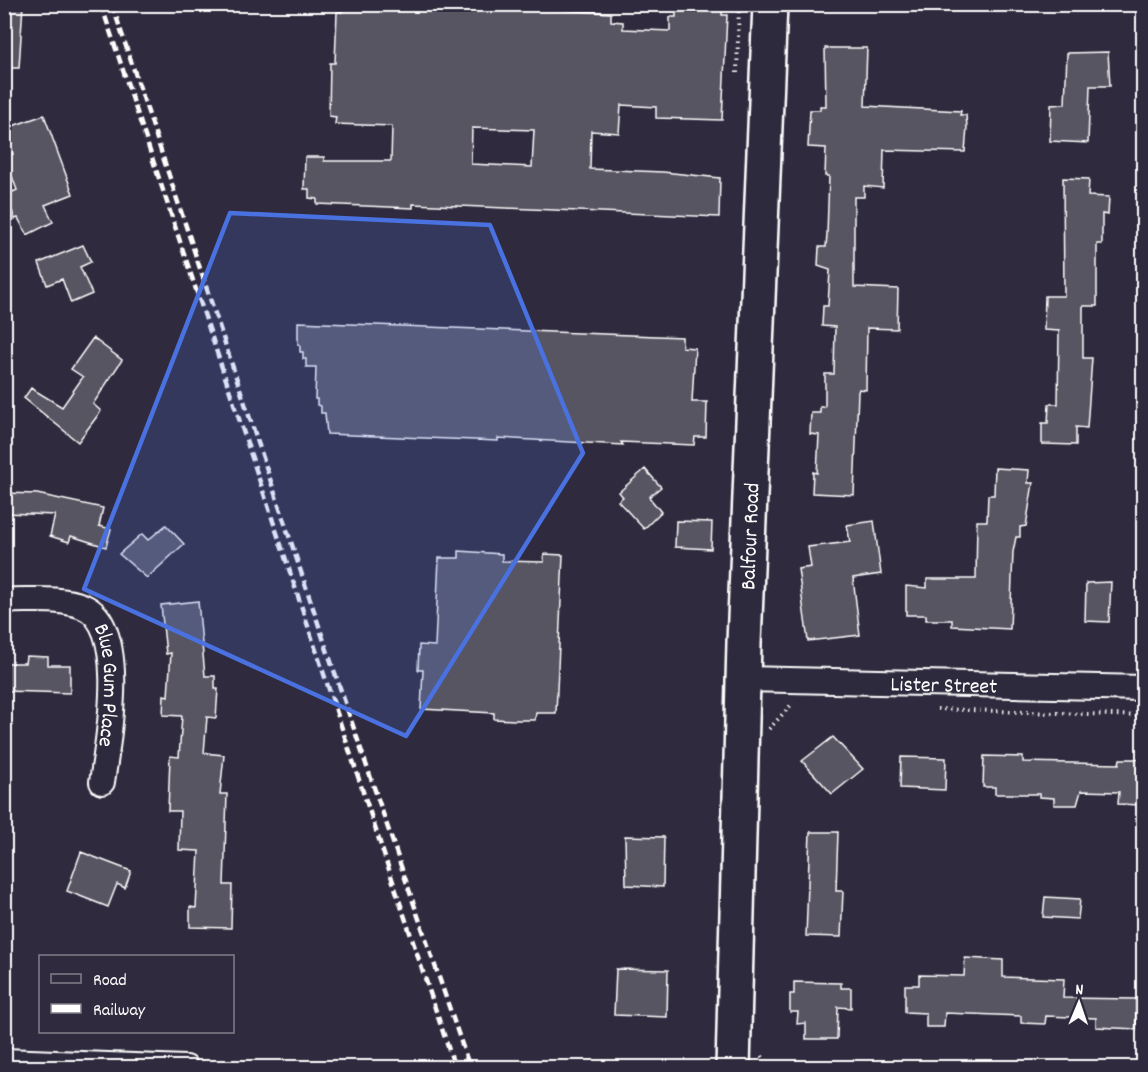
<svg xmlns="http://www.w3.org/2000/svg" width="1148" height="1072" font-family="Dekko,sans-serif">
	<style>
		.building { fill: #595564; stroke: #fff; stroke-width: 1.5; fill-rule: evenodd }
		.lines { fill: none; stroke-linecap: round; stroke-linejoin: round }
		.street-casing { stroke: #fff; stroke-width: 28 }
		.secondary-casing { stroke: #fff; stroke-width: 38 }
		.path { stroke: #fff; stroke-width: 4; stroke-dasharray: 1.5 4.5; stroke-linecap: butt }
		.street { stroke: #2f2a3d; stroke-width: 24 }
		.secondary { stroke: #2f2a3d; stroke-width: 33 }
		.rail { stroke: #fff; stroke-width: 4.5; stroke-dasharray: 9 4.5; stroke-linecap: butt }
		.marked { fill: #4a71e0; fill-opacity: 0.2; stroke: #4a71e0; stroke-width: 4.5; stroke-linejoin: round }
		.labels { text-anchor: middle; stroke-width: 4.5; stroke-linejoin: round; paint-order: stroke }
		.street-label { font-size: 22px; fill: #fff; stroke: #2f2a3d }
	</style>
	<rect width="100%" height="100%" fill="#2f2a3d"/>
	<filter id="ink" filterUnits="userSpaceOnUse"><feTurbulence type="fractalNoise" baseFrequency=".0167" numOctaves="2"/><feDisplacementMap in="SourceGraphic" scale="12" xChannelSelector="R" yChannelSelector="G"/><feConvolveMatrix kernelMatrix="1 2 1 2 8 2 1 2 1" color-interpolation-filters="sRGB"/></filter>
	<g filter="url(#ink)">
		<path class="building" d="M4 4H23L19 68H4Z
			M342 4 439 8V4H457L611 13V21L623 22V29L670 31V17H676V4H723L722 15H727L722 120 656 118V107L621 105 619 133 591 131 590 169 663 172 720 178 719 217 413 204V208L317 204V199L309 198V189H304L305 157H324V161H391L392 126 335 124 336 117 329 116 330 63H335L337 12H342ZM472 128 534 130 532 167 471 164Z
			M825 48H867L865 106 961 111 960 115H966L967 127 965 152 884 150 883 188 864 186V197H854V287L898 289 897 329 867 328 866 390 859 389 858 392 854 495 812 493 813 472 817 473 819 435 810 434 811 413H820V407H825V374H834L835 327 822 326 823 306H828L830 270 818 266 819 247H826L827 234 829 176H825L826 148 808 147 810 110H820V106H826Z
			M1108 52 1110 86H1090L1088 143 1050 141 1051 105 1065 104 1067 53Z
			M44 115 73 194 45 205 53 222 27 235 18 218 15 219 6 195 17 190 5 157 13 154 4 129Z
			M1063 178 1089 179 1088 196 1109 197 1108 215 1102 214V244H1097V306H1083V358H1092L1087 428 1076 427V445L1042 444V423H1048L1049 404H1058L1059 331 1044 330 1045 296H1064Z
			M83 245 91 262 80 267 92 294 71 303 62 279 47 285 39 263Z
			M298 322 682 337V347L695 348 692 402H707L706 437H695L694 445 621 442 623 445 498 438V441L327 434 325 413H321V406L317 405V399H315L316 367H306V359H303V352H300V345H298Z
			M93 338 122 360 93 404 101 411 78 442 24 398 31 388 62 407 83 377 71 369Z
			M995 468 1029 470 1028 483H1033L1026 526 1020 527V537H1016L1013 552 1010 629 952 626V620H926V615H906V586L927 588V579H976L977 521H987L988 495H994Z
			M645 469 661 487 649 497 661 512 644 529 618 501 623 497 619 492Z
			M4 493 37 494 103 508 99 526 111 529 106 547 71 536 69 542 50 536 55 515 4 513Z
			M676 521 712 522 711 549 675 547Z
			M874 521 881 574 853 578 860 635 808 641 798 569 811 567 808 547 850 542 847 525Z
			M166 525 184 544 147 578 119 554 142 534 148 540Z
			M459 551 502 554V561L544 562V554L563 555 556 713H536L535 720H513L494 719V713L421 709 423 670H418L419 645 435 646 439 558H459Z
			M1111 582 1109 622 1085 621 1086 583Z
			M198 601 205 676H215V689H218L216 718 207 717 204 753 224 755 220 794H227L224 885H232L231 928 190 927V907L196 908 199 851 179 850 180 811H168L170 756 179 757 182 716 163 715 164 695 168 696 171 653 166 654 161 605Z
			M26 656 48 657V665H70V693L4 691V663H25Z
			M833 737 863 769 832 794 802 761Z
			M984 756 1023 757V762L1119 764 1120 759H1143L1140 805 1118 804 1119 792 1081 791 1077 805H1054V798L1039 797V794H995V787H983Z
			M901 757 946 758 945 790 900 788Z
			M810 832H838L836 891H843L841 937 806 936Z
			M625 836 664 837 663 887 626 885Z
			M81 852 131 871 125 888 117 884 108 907 67 891Z
			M1045 897 1080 899 1078 919 1043 917Z
			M965 958 1003 960V977L1064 979 1063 998 1136 999V1029L1096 1027V1018L1046 1016 1045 1024 1021 1023V1016L945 1013 944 1027H926V1013L905 1012V985H919V975L964 976Z
			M616 969 668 970 667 1017 614 1015Z
			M794 982 841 983V988H851V1008L838 1007 837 1039H806V1023L797 1024 798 1012H790V994H794Z"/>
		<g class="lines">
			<defs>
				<g id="street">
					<path id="s1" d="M4 600C29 601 59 597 82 606 130 624 108 742 102 782"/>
					<path id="s2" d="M743 679 1144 688"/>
					<path d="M4 1061 186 1068"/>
				</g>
				<g id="secondary">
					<path id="s3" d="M733 1068 744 643 770 4"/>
				</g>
			</defs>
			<use href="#street" class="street-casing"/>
			<use href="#secondary" class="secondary-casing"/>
			<path class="path" d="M737 73 739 4
				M937 709 1144 716
				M769 729 792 704
				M762 1056 770 1068
				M839 1068H881"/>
			<use href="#street" class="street"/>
			<use href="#secondary" class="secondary"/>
			<path class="rail" d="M101 4 455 1068
				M112 4 325 644 470 1068"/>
		</g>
	</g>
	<path class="marked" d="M230 213 490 225 583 453 406 736 84 589Z"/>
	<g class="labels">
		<g class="street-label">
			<text dy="8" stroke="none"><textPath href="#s3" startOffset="532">Balfour Road</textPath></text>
			<text dy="8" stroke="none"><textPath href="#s2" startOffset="201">Lister Street</textPath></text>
			<text dy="8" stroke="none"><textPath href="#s1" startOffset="168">Blue Gum Place</textPath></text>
		</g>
	</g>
	<rect width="1148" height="1072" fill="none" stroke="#2f2a3d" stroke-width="24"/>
	<rect x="12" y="12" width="1124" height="1048" fill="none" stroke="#fff" stroke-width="2" filter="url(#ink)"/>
	<rect x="39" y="955" width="195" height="78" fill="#2f2a3d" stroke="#827f8b" stroke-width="1.5"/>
	<rect x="51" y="974" width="30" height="9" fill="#2f2a3d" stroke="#827f8b" stroke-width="1.5"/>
	<text x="93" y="985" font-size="18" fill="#ffffff">Road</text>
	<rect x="51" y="1004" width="30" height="9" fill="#ffffff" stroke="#827f8b" stroke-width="1.5"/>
	<text x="93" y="1015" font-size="18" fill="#ffffff">Railway</text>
	<g transform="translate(1079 1003) rotate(2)" stroke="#2f2a3d" stroke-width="4.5" paint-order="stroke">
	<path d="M0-4.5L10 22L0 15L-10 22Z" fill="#ffffff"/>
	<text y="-9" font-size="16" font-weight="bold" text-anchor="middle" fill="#ffffff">N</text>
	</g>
</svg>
